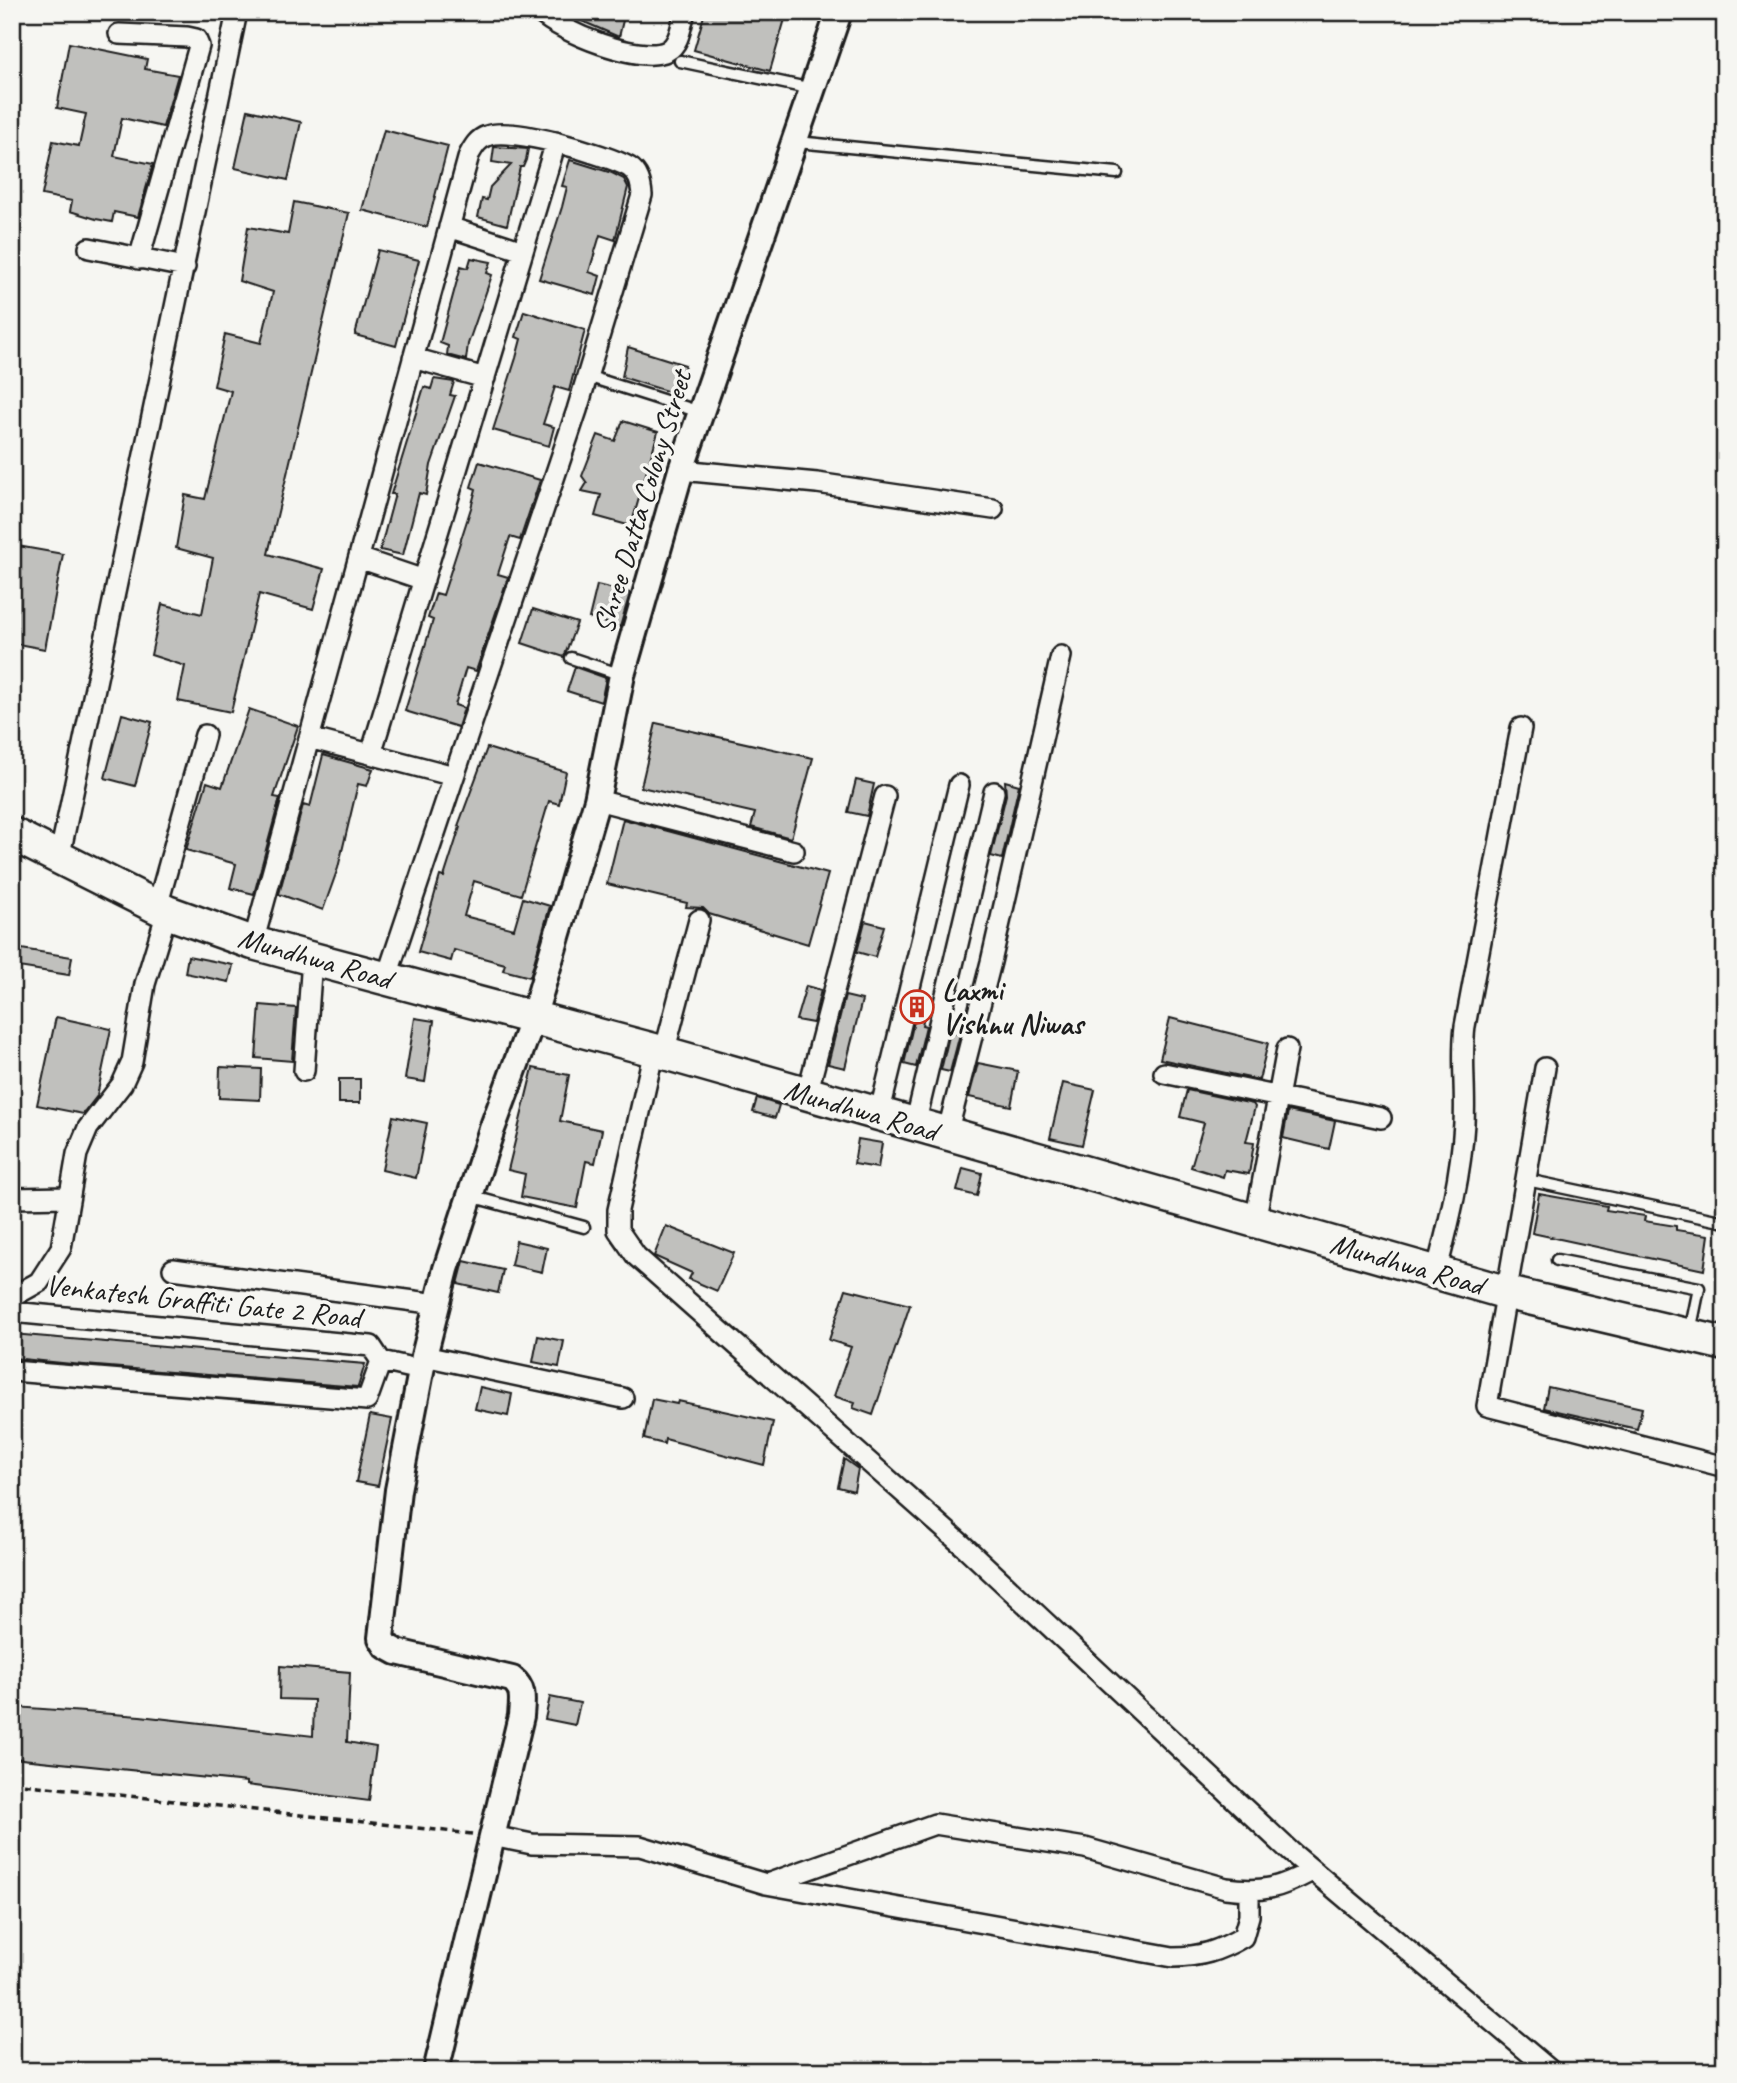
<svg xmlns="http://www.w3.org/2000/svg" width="1737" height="2083" font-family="Caveat,sans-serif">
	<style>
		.building { fill: #c0c0bd; stroke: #1c1c1c; stroke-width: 2 }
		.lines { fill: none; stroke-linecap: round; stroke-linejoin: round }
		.service-casing { stroke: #1c1c1c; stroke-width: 15 }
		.minor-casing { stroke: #1c1c1c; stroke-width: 24 }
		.tertiary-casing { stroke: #1c1c1c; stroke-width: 30 }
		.primary-casing { stroke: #1c1c1c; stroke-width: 37 }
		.path { stroke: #1c1c1c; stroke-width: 3.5; stroke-dasharray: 7 5; stroke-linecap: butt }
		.service { stroke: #f6f6f2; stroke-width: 10 }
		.minor { stroke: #f6f6f2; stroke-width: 19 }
		.tertiary { stroke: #f6f6f2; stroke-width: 24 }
		.primary { stroke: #f6f6f2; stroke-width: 32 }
		.labels { text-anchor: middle; stroke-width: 7; stroke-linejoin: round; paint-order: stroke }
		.street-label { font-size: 30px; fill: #1c1c1c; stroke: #f6f6f2 }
		.poi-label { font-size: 30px; font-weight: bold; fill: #1c1c1c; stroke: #f6f6f2; text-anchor: start }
	</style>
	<rect width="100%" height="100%" fill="#f6f6f2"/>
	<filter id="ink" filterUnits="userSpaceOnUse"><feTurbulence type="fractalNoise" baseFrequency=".0143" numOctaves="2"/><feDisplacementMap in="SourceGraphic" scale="14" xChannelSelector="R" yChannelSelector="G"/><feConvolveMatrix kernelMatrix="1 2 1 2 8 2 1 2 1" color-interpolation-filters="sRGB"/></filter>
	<g filter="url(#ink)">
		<path class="building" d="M561 12H625L619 37Z
			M705 12H787L770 71 694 50Z
			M69 43 147 59 145 69 178 75 163 127 122 118 114 156 153 164 138 217 114 212 112 222 96 219 70 211 72 201 42 195 53 141 79 146 86 114 57 108Z
			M248 110 301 122 288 180 235 168Z
			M384 130 448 146 427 227 362 210Z
			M494 147 528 149 526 160 523 167H520L507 225 478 217 482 199 487 200 490 187 511 165 492 162Z
			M570 160 612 173 624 179 628 187 615 240 600 235 589 272 600 276 595 295 539 279 562 207 567 187 562 186Z
			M294 202 349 213 268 554 324 569 313 609 259 594 231 712 178 701 185 666 151 655 162 604 202 614 213 558 176 548 185 495 205 499 231 391 214 386 225 334 261 343 273 292 239 281 248 227 288 234Z
			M378 250 419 260 396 346 355 335Z
			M471 258 491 262 487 273 492 275 468 344 466 360 447 355 448 346 440 343 461 266 468 268Z
			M524 311 585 330 569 391 555 387 543 424 554 427 549 446 493 430 516 358 521 339 516 337Z
			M628 347 685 365 676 394 622 377Z
			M434 379 454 382 450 395 455 396 431 465 426 495 419 493 403 555 380 550 395 494H391L424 387 431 389Z
			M623 421 658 432 631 526 595 516 601 495 582 491 587 483 582 476 598 435 615 441Z
			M479 462 540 480 520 540 510 537 498 574 508 577 476 671 466 668 455 705 464 708 458 727 405 711 433 620 428 618 436 593 443 595 471 508 476 489 471 487Z
			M12 545 63 554 45 649 12 643Z
			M597 585 630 593 620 627 589 618Z
			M533 609 577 623 564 657 522 643Z
			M575 667 606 678 601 702 567 691Z
			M249 709 298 726 274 797 280 798 254 894 230 888 236 864 186 850 207 782 222 787Z
			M122 714 152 722 135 786 105 778Z
			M656 723 813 758 791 838 751 827 755 813 641 787Z
			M487 748 566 772 559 804 549 801 521 895 474 881 464 916 514 929 523 898 550 906 530 977 503 970 505 964 454 950 451 961 418 952 440 876 444 877 460 827 458 826Z
			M323 755 373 769 367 786 358 784 338 868 323 910 279 894 303 805 310 807Z
			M856 780 874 784 867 816 848 812Z
			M1005 781 1019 785 1002 859 991 856 1006 795Z
			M623 819 828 874 808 944 709 914 703 908 686 907 687 903 607 884Z
			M865 921 884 926 875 957 857 952Z
			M15 948 72 957 69 975 12 966Z
			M188 956 233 965 229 982 185 973Z
			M806 986 821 990 813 1023 796 1020Z
			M845 996 862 1000 845 1068 828 1064Z
			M919 1000 927 1002 922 1025 926 1026 916 1067 904 1064Z
			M260 1005 296 1008 292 1061 256 1058Z
			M56 1017 111 1029 97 1096 83 1114 37 1105Z
			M415 1018 434 1021 425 1082 405 1079Z
			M1170 1018 1268 1043 1259 1080 1160 1059Z
			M950 1032 960 1034 950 1072 941 1070Z
			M978 1063 1018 1071 1011 1106 969 1097Z
			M220 1067 261 1069 260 1100 219 1098Z
			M533 1068 569 1075 560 1121 602 1130 595 1163 586 1161 577 1208 521 1197 525 1174 508 1170Z
			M339 1079H360V1103H339Z
			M1063 1083 1095 1090 1082 1145 1050 1138Z
			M1187 1090 1253 1104 1255 1107 1246 1142 1254 1143 1249 1174 1225 1170 1223 1177 1191 1167 1204 1123 1180 1117Z
			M757 1098 779 1105 775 1118 753 1112Z
			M1288 1111 1335 1121 1329 1149 1283 1138Z
			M393 1116 427 1123 416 1178 382 1170Z
			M858 1139 882 1143 878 1168 854 1164Z
			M963 1168 982 1173 977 1196 957 1191Z
			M1539 1194 1607 1206 1606 1210 1645 1216 1644 1221 1676 1226V1230L1709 1235 1704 1270 1532 1233Z
			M666 1226 734 1253 717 1291 689 1279 692 1273 654 1256Z
			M516 1241 547 1248 542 1272 511 1265Z
			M464 1261 503 1270 498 1293 458 1284Z
			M846 1289 910 1305 873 1415 853 1408 855 1403 834 1396 851 1347 829 1340Z
			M12 1334 365 1364 358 1387 72 1364 12 1358Z
			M538 1336 564 1341 559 1367 533 1362Z
			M480 1387 512 1394 508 1416 475 1409Z
			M1548 1387 1642 1408 1637 1429 1544 1408Z
			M652 1399 677 1404 678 1401 773 1422 764 1465 665 1439 664 1444 644 1439Z
			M370 1415 392 1419 378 1486 356 1482Z
			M844 1459 858 1469 854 1491 838 1487Z
			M280 1666 350 1672 347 1742 376 1747 369 1801 247 1785V1782L12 1758 16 1707 140 1716 313 1736 314 1700 279 1699Z
			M550 1697 580 1703 575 1725 545 1719Z"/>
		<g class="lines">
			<defs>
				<path id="service" d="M680 61 812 89
					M797 142 1117 173
					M587 376 700 412
					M571 658 622 675
					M1527 1180 1725 1222
					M470 1196 584 1227
					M1557 1260 1699 1288 1690 1332"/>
				<path id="minor" d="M540 12C560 32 640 64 667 51 680 44 681 25 685 12
					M119 34 187 37 196 39 199 46 139 259
					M449 227 523 251
					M89 248 185 267
					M413 358 485 378
					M681 470 817 483 993 509
					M359 558 424 580
					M309 738 454 776
					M371 754 556 142
					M597 800 794 851
					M59 859 237 12
					M157 907 205 735
					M253 943 469 155C474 146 478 139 487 136 511 126 605 154 629 167 639 173 641 184 642 195L577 410 386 979
					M654 1050 618 1210V1230L636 1256 967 1549 1291 1852 1551 2071
					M664 1053 699 920
					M1545 1068 1487 1406 1725 1467
					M304 1071 312 959
					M1164 1073 1381 1118
					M807 1094 885 796
					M879 1115 959 785
					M915 1125 994 792
					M947 1134 991 962 1061 656
					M12 1198 69 1197
					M1255 1222 1287 1049
					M173 1269 437 1304
					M1436 1273C1449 1223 1461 1175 1464 1123 1466 1091 1461 1058 1465 1026L1521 728
					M12 1297 39 1282 61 1248 77 1154 88 1128 122 1084 132 1062 145 984 167 912
					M12 1312 371 1346 381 1361 421 1370
					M424 1356 623 1398
					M12 1371 367 1400 381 1361
					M492 1836 532 1844 640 1846 766 1884 1173 1957C1200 1957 1219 1951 1243 1937L1249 1916V1891
					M767 1884 935 1824 1085 1848 1226 1888C1263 1893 1280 1888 1312 1871"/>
				<path id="tertiary" d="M436 2071 521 1716C522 1701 525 1689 512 1679L397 1652 386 1646 381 1638 398 1490 424 1356 446 1269 492 1129 533 1018 597 800 622 675 681 470 839 12"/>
				<path id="primary" d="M12 834 167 912 253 943 654 1050 1508 1293 1725 1344"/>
			</defs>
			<use href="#service" class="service-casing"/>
			<use href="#minor" class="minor-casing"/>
			<use href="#tertiary" class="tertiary-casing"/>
			<use href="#primary" class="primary-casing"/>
			<path class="path" d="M12 1783 472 1834"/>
			<use href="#service" class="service"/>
			<use href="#minor" class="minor"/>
			<use href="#tertiary" class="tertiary"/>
			<use href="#primary" class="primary"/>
		</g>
	</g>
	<defs>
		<symbol id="building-ring" viewBox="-11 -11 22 22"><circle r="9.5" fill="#f6f6f2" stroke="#c8321e" stroke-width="1.5"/><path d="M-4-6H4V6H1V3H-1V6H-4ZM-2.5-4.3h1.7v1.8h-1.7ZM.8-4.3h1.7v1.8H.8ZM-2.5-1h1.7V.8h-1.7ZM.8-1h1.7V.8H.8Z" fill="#c8321e"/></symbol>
	</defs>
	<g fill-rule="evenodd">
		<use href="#building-ring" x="898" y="988" width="38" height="38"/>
	</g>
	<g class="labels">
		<g class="street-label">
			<text transform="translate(642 502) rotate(-73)" y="10">Shree Datta Colony Street</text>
			<text transform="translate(315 958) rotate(16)" y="10">Mundhwa Road</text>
			<text transform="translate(861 1110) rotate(16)" y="10">Mundhwa Road</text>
			<text transform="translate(1407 1264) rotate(16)" y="10">Mundhwa Road</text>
			<text transform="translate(203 1301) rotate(6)" y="10">Venkatesh Graffiti Gate 2 Road</text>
		</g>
		<g class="poi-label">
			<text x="942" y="1000">Laxmi<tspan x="942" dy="34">Vishnu Niwas</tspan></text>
		</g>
	</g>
	<rect width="1737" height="2083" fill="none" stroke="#f6f6f2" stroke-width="42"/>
	<rect x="21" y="21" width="1695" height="2041" fill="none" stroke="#1c1c1c" stroke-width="2.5" filter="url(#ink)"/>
</svg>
